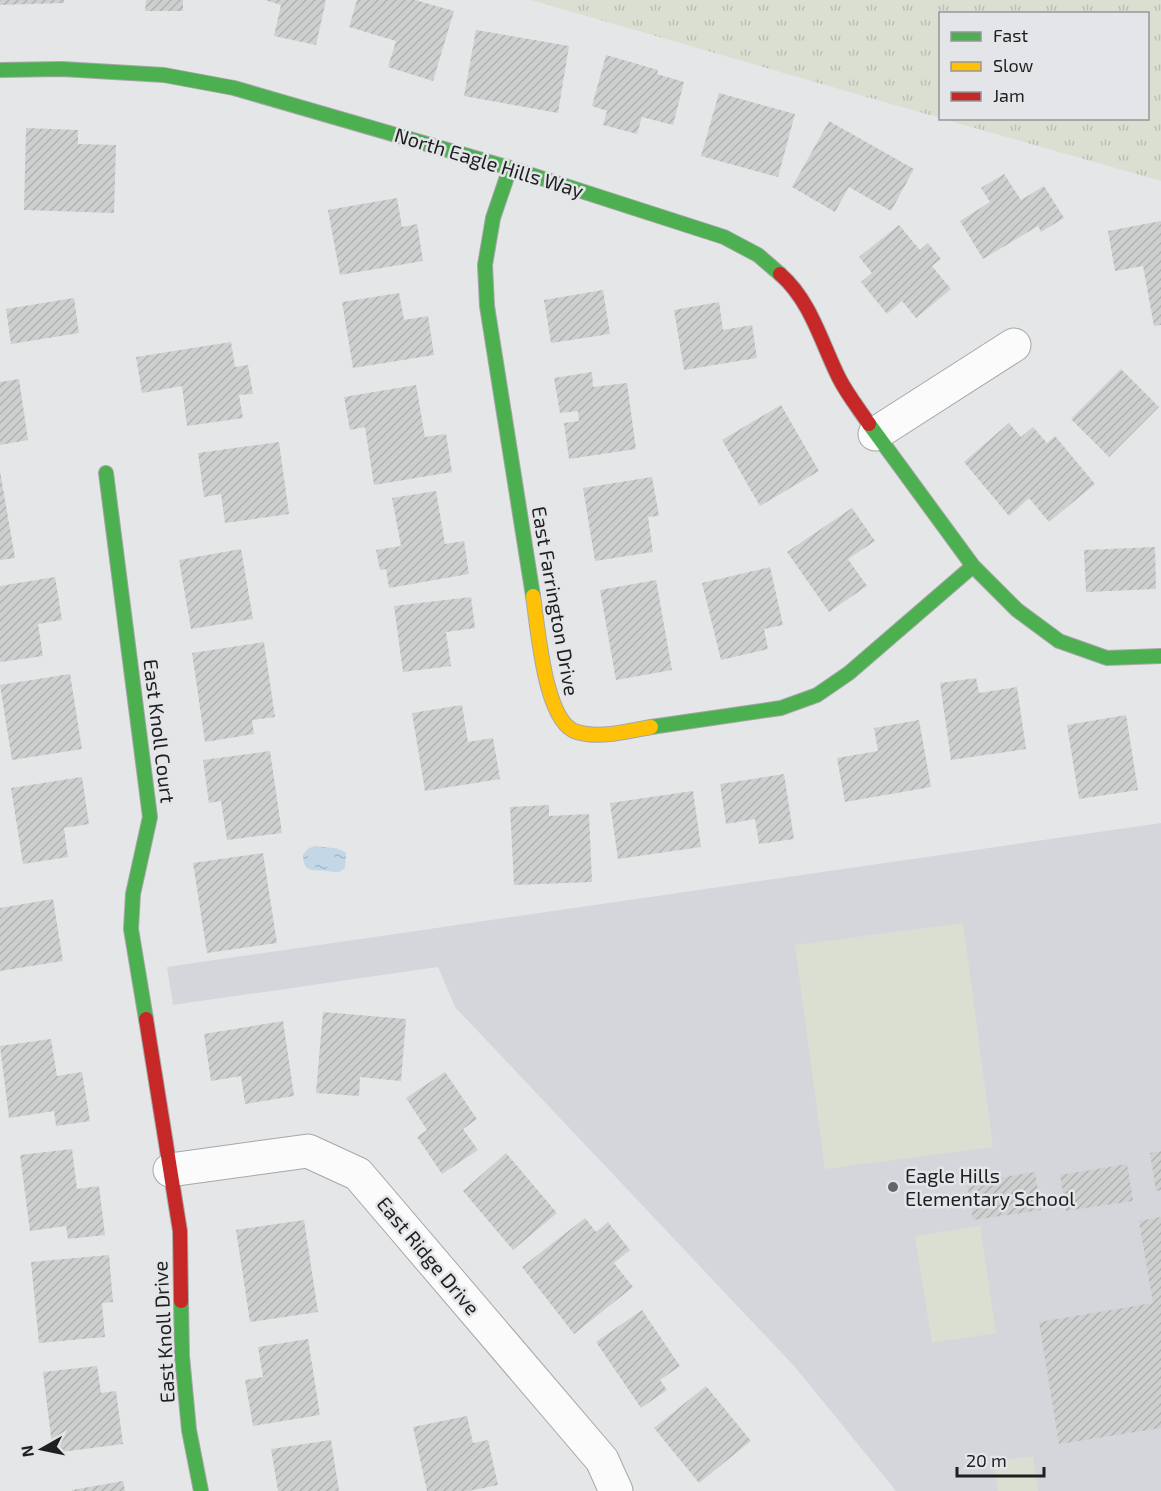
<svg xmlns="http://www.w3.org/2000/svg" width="1161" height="1491" font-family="'Exo 2',sans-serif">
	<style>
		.built { fill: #d4d6dc }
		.grass { fill: url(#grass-tufts) }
		.green { fill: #dbdfd2 }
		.water { fill: url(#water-ripples) }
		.building { fill: url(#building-hatch) }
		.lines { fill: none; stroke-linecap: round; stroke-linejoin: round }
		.street-casing { stroke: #a6a7a8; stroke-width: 35 }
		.fast-casing { stroke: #a6a7a8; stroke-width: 16 }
		.slow-casing { stroke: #a6a7a8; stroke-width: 16 }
		.jam-casing { stroke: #a6a7a8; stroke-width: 16 }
		.street { stroke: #fbfbfb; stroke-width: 33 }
		.fast { stroke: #4caf50; stroke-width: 14 }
		.slow { stroke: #ffc107; stroke-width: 14 }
		.jam { stroke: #c62828; stroke-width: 14 }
		.poi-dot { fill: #646566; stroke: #e4e5e8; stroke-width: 2 }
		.labels { text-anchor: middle; stroke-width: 5; stroke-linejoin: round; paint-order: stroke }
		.street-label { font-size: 20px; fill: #1e1f20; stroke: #e4e5e8 }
		.poi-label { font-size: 20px; fill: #1e1f20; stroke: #e4e5e8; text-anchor: start }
	</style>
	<defs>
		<pattern id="grass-tufts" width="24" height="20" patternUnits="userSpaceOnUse" patternTransform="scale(1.5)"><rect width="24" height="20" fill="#dbdfd2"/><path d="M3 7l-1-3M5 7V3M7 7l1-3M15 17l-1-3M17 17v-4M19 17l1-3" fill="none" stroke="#bcbfb4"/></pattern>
		<pattern id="water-ripples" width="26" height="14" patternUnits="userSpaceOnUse" patternTransform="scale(1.5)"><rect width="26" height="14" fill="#c3d7e6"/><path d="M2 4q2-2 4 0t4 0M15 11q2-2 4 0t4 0" fill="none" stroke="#a7b8c5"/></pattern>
		<pattern id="building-hatch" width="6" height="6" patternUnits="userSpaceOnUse" patternTransform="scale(1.5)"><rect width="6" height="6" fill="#cecfcf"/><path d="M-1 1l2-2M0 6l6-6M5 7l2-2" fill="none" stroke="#b0b1b1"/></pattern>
	</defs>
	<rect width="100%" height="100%" fill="#e5e6e7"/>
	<path class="built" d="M1161 823V1491H896L795 1367 455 1007 438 967 173 1005 167 967Z"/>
	<path class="grass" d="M531 0H1161V181L943 119 1148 118V14H940V118Z"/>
	<path class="green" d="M963 923 993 1147 825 1169 795 945Z
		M980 1226 996 1333 932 1343 915 1236Z
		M1033 1456 1038 1491H998L993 1462Z"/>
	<path class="water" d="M316 846C327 849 336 845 346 853L345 868C339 874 335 872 327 871 312 870 303 873 303 854L309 848Z"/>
	<path class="building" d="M0 0H64V3L0 5Z
		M146 0H183V11H145Z
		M265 0H326L316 45 274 36 281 5Z
		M357 0H415L454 11 433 81 388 67 396 41 349 27Z
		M476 30 569 46 558 113 464 96Z
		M606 55 658 70 657 74 684 82 673 125 642 117 637 134 603 125 607 111 592 106Z
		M719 93 795 114 778 177 701 156Z
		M829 121 914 169 891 211 849 187 835 212 792 187Z
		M26 128 78 130V144L116 145 114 213 24 210Z
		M1004 174 1021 200 1044 186 1064 218 1041 232 1038 226 983 259 960 221 990 202 981 188Z
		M397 198 402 227 417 224 423 261 340 275 328 210Z
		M1161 221V325L1154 326 1143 266 1115 271 1108 231Z
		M899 225 920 250 928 243 941 259 932 266 951 289 916 318 902 301 887 314 861 282 872 273 859 257Z
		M603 290 610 334 551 343 544 300Z
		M399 293 404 320 428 316 434 355 353 368 342 302Z
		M74 298 79 333 11 344 6 309Z
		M719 302 723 330 752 325 757 358 684 370 674 310Z
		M231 342 235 367 248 365 253 394 239 395 243 418 187 426 182 386 142 393 136 357Z
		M1121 369 1159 407 1109 457 1071 419Z
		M592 372 593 387 627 383 636 449 569 459 564 423 579 421 578 411 560 413 554 378Z
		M19 379 28 440 0 445V382Z
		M416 385 425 437 446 434 452 472 374 485 365 427 350 430 344 397Z
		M781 405 819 471 760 506 722 440Z
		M1009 423 1021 437 1033 427 1047 443 1055 436 1095 484 1049 522 1029 498 1009 516 964 462Z
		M279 442 289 514 225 523 221 494 204 497 198 453Z
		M0 471 15 558 0 560Z
		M652 477 659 516 648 517 653 552 595 561 583 488Z
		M436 491 445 544 464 541 469 574 389 588 386 569 380 570 376 550 401 546 392 498Z
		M852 508 875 541 848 559 867 586 829 612 787 552Z
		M1155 547 1156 589 1086 592 1084 550Z
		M241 549 253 619 191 629 179 560Z
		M770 567 783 625 764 629 768 649 721 660 702 583Z
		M55 577 62 620 38 624 43 656 0 662V586Z
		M656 580 672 670 616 680 600 590Z
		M471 597 475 628 446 632 451 666 403 672 394 606Z
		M264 642 275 717 252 720 254 734 205 742 192 653Z
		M70 674 82 749 12 760 0 685Z
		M976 678 979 693 1017 687 1026 749 951 760 940 683Z
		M462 705 468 742 493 738 500 779 425 791 412 713Z
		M1126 715 1138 790 1079 799 1067 725Z
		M919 720 931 787 845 802 837 758 878 751 874 728Z
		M270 751 282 833 227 840 221 801 209 803 203 760Z
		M784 774 794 839 759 844 755 819 726 824 720 784Z
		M82 777 89 824 64 828 68 857 23 864 11 788Z
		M693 791 701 847 618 859 610 803Z
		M549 805V816L589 814 592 882 514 885 510 807Z
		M263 853 277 943 207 953 193 863Z
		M53 899 63 961 0 971V908Z
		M323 1012 406 1019 401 1081 360 1077 359 1096 316 1093Z
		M283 1021 294 1096 245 1104 241 1076 211 1081 204 1034Z
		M51 1039 57 1076 82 1072 90 1121 56 1126 54 1111 9 1118 0 1046Z
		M445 1072 477 1119 463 1129 478 1150 442 1174 417 1137 427 1130 406 1098Z
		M72 1149 77 1189 99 1186 105 1235 68 1239 66 1226 30 1231 20 1155Z
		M1161 1151V1190L1156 1191 1150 1153Z
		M506 1153 557 1213 513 1250 463 1191Z
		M1127 1164 1133 1201 1066 1211 1060 1175Z
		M1035 1172 1041 1210 973 1220 967 1183Z
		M1161 1217V1428L1059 1444 1039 1322 1153 1303 1139 1221Z
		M585 1218 596 1232 608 1222 630 1250 614 1263 633 1287 574 1334 522 1267Z
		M304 1220 318 1312 250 1322 236 1230Z
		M109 1255 113 1302 102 1303 105 1337 39 1343 31 1262Z
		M642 1310 680 1366 660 1380 667 1390 641 1408 596 1342Z
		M308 1339 320 1415 253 1426 245 1380 263 1377 258 1347Z
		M97 1366 101 1393 116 1391 123 1444 53 1453 43 1372Z
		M706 1386 751 1441 699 1483 654 1428Z
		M467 1416 473 1443 488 1440 498 1485 468 1491H427L413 1427Z
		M331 1440 339 1491H278L271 1449Z
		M123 1481 125 1491H72V1490Z"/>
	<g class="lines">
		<defs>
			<path id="street" d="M875 434 1014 345
				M170 1170 308 1151 358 1174 602 1460 616 1491"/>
			<path id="fast" d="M0 70 62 69 164 75 234 88 510 168 724 237 758 255 780 274
				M510 168 493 218 485 265 487 306 533 596
				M869 424 973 566 1017 610 1059 641 1107 658 1161 656
				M106 473 150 817 133 894 131 929 146 1019
				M651 727 781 708 817 695 849 673 973 566
				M181 1301 182 1356 189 1430 201 1491"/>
			<path id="slow" d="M533 596C538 626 544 723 577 732 600 739 628 731 651 727"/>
			<path id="jam" d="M780 274C811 301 821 342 839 378 847 394 859 409 869 424
				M146 1019 180 1231 181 1301"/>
		</defs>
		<use href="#street" class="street-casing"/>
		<use href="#fast" class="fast-casing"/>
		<use href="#slow" class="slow-casing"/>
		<use href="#jam" class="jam-casing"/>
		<use href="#street" class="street"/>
		<use href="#fast" class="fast"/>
		<use href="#slow" class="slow"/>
		<use href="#jam" class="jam"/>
	</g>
	<circle class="poi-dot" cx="893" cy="1187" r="6"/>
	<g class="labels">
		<g class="street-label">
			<text transform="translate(489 163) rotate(17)" y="7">North Eagle Hills Way</text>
			<text transform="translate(555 601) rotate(80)" y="7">East Farrington Drive</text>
			<text transform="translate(159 731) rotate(83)" y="7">East Knoll Court</text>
			<text transform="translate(428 1256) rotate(50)" y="7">East Ridge Drive</text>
			<text transform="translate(164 1332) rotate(-93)" y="7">East Knoll Drive</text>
		</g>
		<g class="poi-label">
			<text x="905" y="1183">Eagle Hills<tspan x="905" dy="23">Elementary School</tspan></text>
		</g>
	</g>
	<rect x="939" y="12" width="210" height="108" fill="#e4e5e8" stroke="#959698" stroke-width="1.5"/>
	<rect x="951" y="32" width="30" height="9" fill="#4caf50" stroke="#959698" stroke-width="1.5"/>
	<text x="993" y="42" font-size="18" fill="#1e1f20">Fast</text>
	<rect x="951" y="62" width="30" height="9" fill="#ffc107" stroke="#959698" stroke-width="1.5"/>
	<text x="993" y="72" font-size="18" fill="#1e1f20">Slow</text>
	<rect x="951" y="92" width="30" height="9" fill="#c62828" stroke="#959698" stroke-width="1.5"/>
	<text x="993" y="102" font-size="18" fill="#1e1f20">Jam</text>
	<g transform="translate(42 1449) rotate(261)" stroke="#e4e5e8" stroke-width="4.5" paint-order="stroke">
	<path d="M0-4.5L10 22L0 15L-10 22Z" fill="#1e1f20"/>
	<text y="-9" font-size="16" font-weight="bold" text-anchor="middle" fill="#1e1f20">N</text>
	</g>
	<path d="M957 1467v9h87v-9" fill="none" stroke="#1e1f20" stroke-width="3"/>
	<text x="966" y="1467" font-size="18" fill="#1e1f20" stroke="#e4e5e8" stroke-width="4.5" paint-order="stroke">20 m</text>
</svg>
